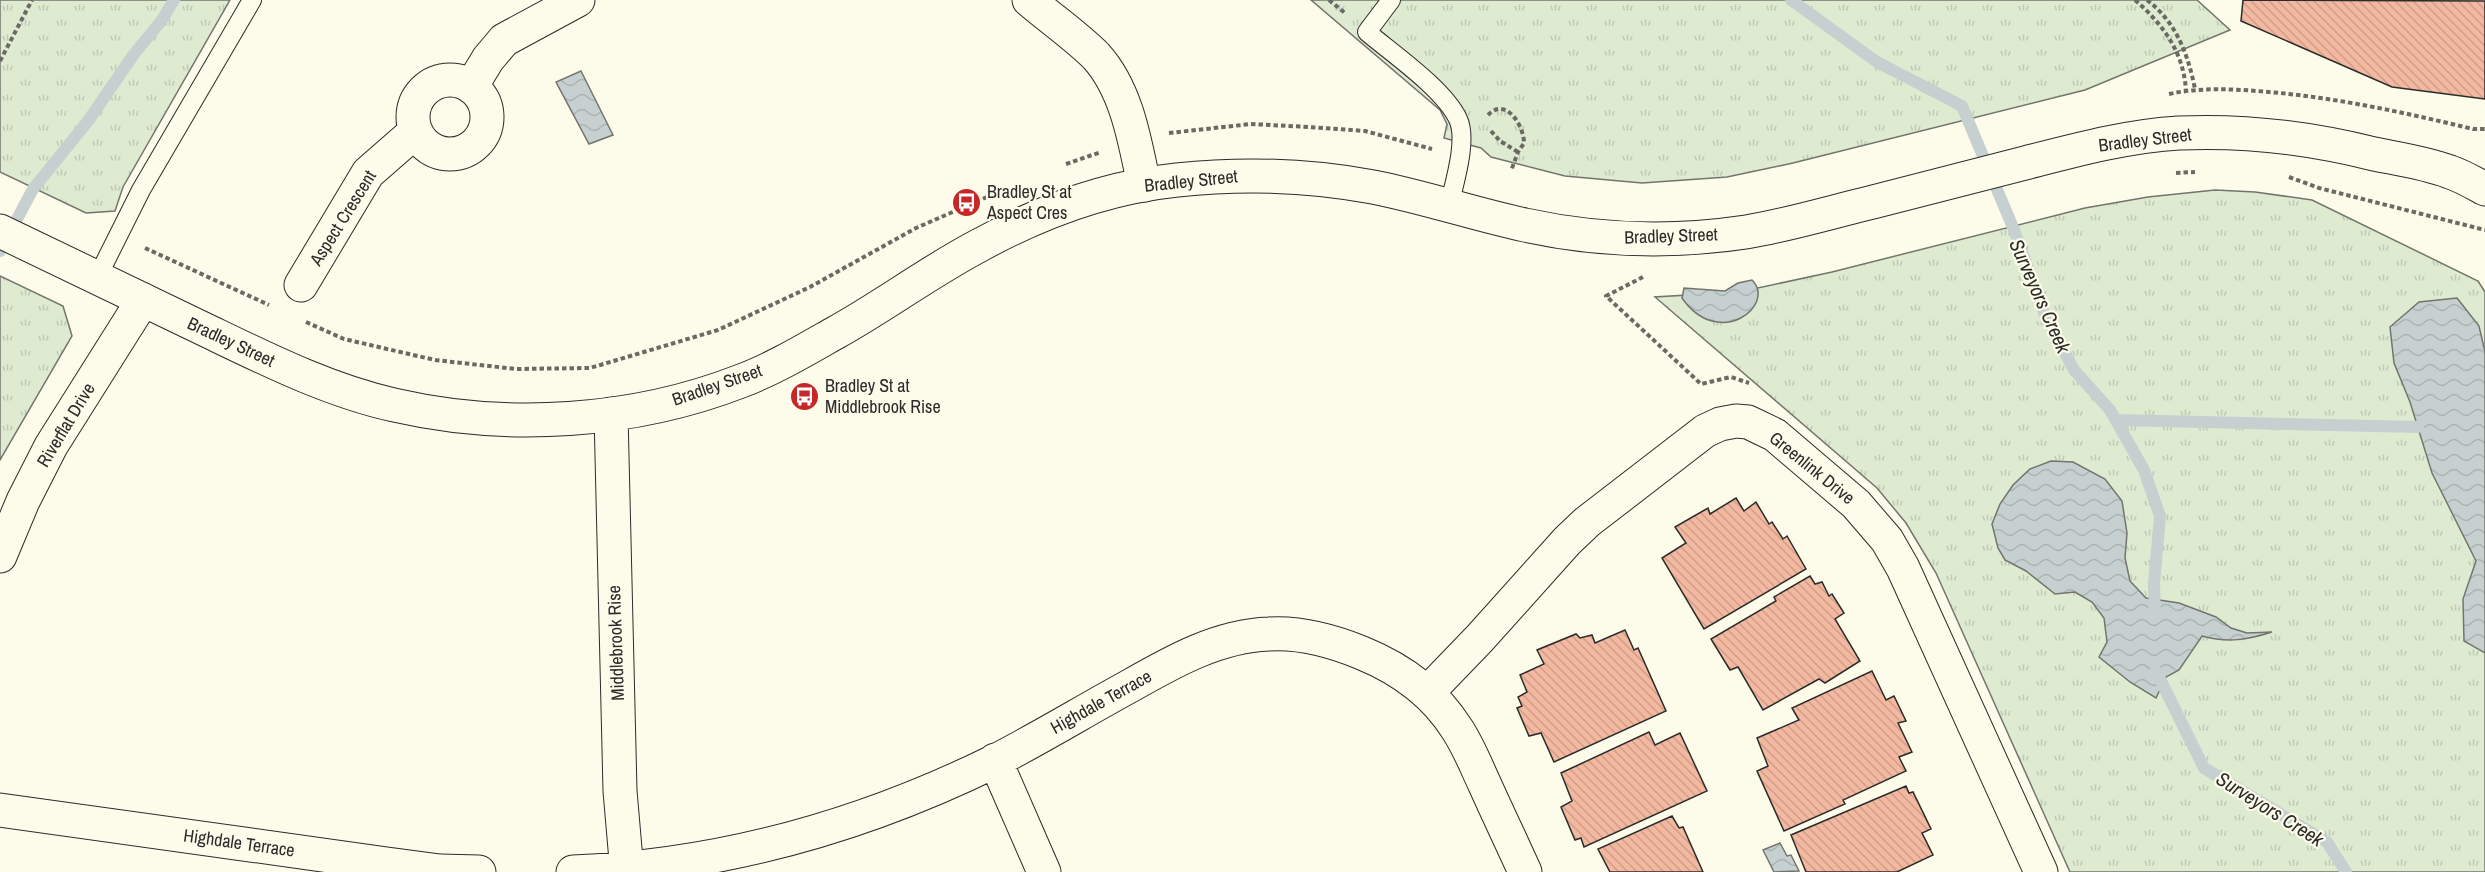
<svg xmlns="http://www.w3.org/2000/svg" width="2485" height="872" font-family="'Archivo Narrow',sans-serif">
	<style>
		.park { fill: url(#park-tufts); stroke: #74746e; stroke-width: 1.5 }
		.water { fill: url(#water-waves); stroke: #74746e; stroke-width: 1.5 }
		.lines { fill: none; stroke-linecap: round; stroke-linejoin: round }
		.stream { stroke: #c7d0d0; stroke-width: 12 }
		.building { fill: url(#building-back-hatch); stroke: #2b2b2b; stroke-width: 1.5 }
		.lane-casing { stroke: #2b2b2b; stroke-width: 20 }
		.street-casing { stroke: #2b2b2b; stroke-width: 35 }
		.secondary-casing { stroke: #2b2b2b; stroke-width: 35 }
		.path { stroke: #6a6964; stroke-width: 4; stroke-dasharray: 4.5 3; stroke-linecap: butt }
		.lane { stroke: #fdfbea; stroke-width: 18 }
		.street { stroke: #fdfbea; stroke-width: 33 }
		.secondary { stroke: #fdfbea; stroke-width: 33 }
		.labels { text-anchor: middle; stroke-width: 4.5; stroke-linejoin: round; paint-order: stroke }
		.street-label { font-size: 18px; fill: #2b2b2b; stroke: #fdfbea }
		.poi-label { font-size: 18px; fill: #2b2b2b; stroke: #fdfbea; text-anchor: start }
		.water-label { font-size: 20px; font-style: italic; fill: #2b2b2b; stroke: #fdfbea }
	</style>
	<defs>
		<pattern id="park-tufts" width="24" height="20" patternUnits="userSpaceOnUse" patternTransform="scale(1.5)"><rect width="24" height="20" fill="#deebd1"/><path d="M3 7l-1-3M5 7V3M7 7l1-3M15 17l-1-3M17 17v-4M19 17l1-3" fill="none" stroke="#bfcab4"/></pattern>
		<pattern id="water-waves" width="16" height="10" patternUnits="userSpaceOnUse" patternTransform="scale(1.5)"><rect width="16" height="10" fill="#c7d0d0"/><path d="M0 5q4-4 8 0t8 0" fill="none" stroke="#abb3b3"/></pattern>
		<pattern id="building-back-hatch" width="6" height="6" patternUnits="userSpaceOnUse" patternTransform="scale(1.5)"><rect width="6" height="6" fill="#f2b8a0"/><path d="M-1 5l2 2M0 0l6 6M5-1l2 2" fill="none" stroke="#d09e8a"/></pattern>
	</defs>
	<rect width="100%" height="100%" fill="#fdfbea"/>
	<path class="park" d="M0 0H230L123 187 115 211 86 213 0 172Z
		M1311 0H2197L2230 30 2085 90 1793 163 1727 177 1642 183 1565 176 1491 157 1481 148 1444 138 1447 124 1440 110Z
		M2215 190 2255 192 2312 200 2478 281 2485 292V872H2070L1936 573 1906 523 1877 488 1655 297 1739 292 1832 272 2085 208 2148 197Z
		M0 276 63 306 72 336 0 460Z"/>
	<path class="water" d="M581 71 613 135 589 144 556 82Z
		M1752 280C1777 305 1719 351 1682 298L1684 288 1725 291 1738 283Z
		M2457 298 2479 326 2485 352V653L2464 641 2463 599 2476 561 2432 473 2410 402 2394 363 2390 327 2419 302Z
		M2051 461 2073 462 2105 479 2122 501 2127 533 2125 558 2130 581 2146 598 2179 603 2216 617 2231 628 2247 633 2272 632C2247 640 2228 643 2202 636L2179 670 2166 677 2156 698 2130 682 2099 657 2107 642 2104 618 2092 602 2075 592 2055 594 2026 571 2005 560 1998 548 1992 524 2000 504 2013 485 2030 469Z
		M1780 843 1787 856 1791 855 1799 871 1774 872 1763 850Z"/>
	<g class="lines">
		<path class="stream" d="M1791 0 1877 62 1962 106 2014 230 2045 315 2074 370 2110 410 2144 470 2160 516 2154 584 2155 615
			M0 251 33 189 88 121 134 54 162 20 174 0
			M2116 420 2418 427
			M2156 671 2204 768 2327 842 2346 872"/>
	</g>
	<path class="building" d="M2243 0 2485 1V99L2392 87 2241 21Z
		M1736 498 1744 511 1756 502 1769 524 1772 522 1783 539 1787 536 1806 569 1704 629 1662 558 1686 543 1675 527 1708 508 1710 514Z
		M1810 576 1815 584 1822 582 1829 596 1832 594 1844 613 1835 619 1860 661 1825 683 1819 679 1763 710 1738 667 1730 670 1711 639 1776 601 1774 597Z
		M1625 630 1634 650 1638 648 1666 711 1554 762 1541 733 1529 736 1517 708 1522 706 1518 697 1527 692 1520 675 1544 664 1537 650 1576 634 1580 638 1592 635 1595 643Z
		M1872 671 1886 700 1894 696 1906 721 1898 723 1912 752 1899 757 1906 771 1843 800 1845 804 1784 831 1757 771 1768 766 1757 738 1799 720 1792 708Z
		M1649 732 1655 745 1680 733 1707 791 1584 847 1581 838 1575 840 1561 807 1572 801 1561 773Z
		M1906 786 1909 793 1913 792 1931 829 1922 833 1933 855 1897 872H1806L1791 835Z
		M1672 816 1679 828 1683 827 1703 872H1610L1598 849Z"/>
	<g class="lines">
		<defs>
			<path id="lane" d="M1391 0 1367 32C1393 54 1444 89 1458 119 1468 140 1454 184 1449 206
				M97 278 141 190 252 0"/>
			<path id="street" d="M1029 0C1050 18 1076 36 1096 56 1127 90 1135 142 1144 185
				M413 117a37 37 0 1 1 74 0a37 37 0 1 1-74 0Z
				M471 87 488 59 504 40 578 0
				M301 285 368 173 416 131
				M611 414 620 791 627 872
				M0 556 23 501 51 446 143 300
				M1427 693 1480 638 1567 541 1587 522 1705 431 1720 424 1736 421 1748 422 1775 435 1856 504 1887 540 1903 568 2041 872
				M995 760 1044 872
				M0 810 387 864 440 871 479 872
				M573 872C720 866 863 826 995 761 1040 738 1084 711 1128 687 1172 662 1217 636 1269 634 1301 632 1333 641 1362 653 1401 669 1435 694 1457 729 1469 747 1476 766 1485 785 1498 814 1512 843 1525 872"/>
			<path id="secondary" d="M0 231C70 265 141 299 212 333 270 361 331 391 394 405 507 431 633 423 741 381 773 369 805 350 835 333 884 306 930 271 980 245 1040 212 1109 187 1177 180 1242 173 1309 175 1373 187 1424 197 1474 214 1525 225 1598 241 1672 243 1746 232 1789 225 1831 212 1873 202 1924 189 1975 176 2025 163 2076 150 2127 136 2179 133 2245 130 2310 138 2374 154 2399 159 2426 163 2450 172 2462 176 2474 183 2485 189"/>
		</defs>
		<use href="#lane" class="lane-casing"/>
		<use href="#street" class="street-casing"/>
		<use href="#secondary" class="secondary-casing"/>
		<path class="path" d="M1329 0 1345 13
			M2135 0C2163 24 2185 54 2186 93
			M2147 0C2176 22 2188 54 2195 89
			M0 61 32 0
			M2169 94C2202 87 2235 89 2269 92 2339 98 2406 113 2473 129H2485
			M1488 115C1506 96 1524 126 1524 143L1518 152 1511 171
			M1491 131 1500 141 1518 152
			M1169 133 1251 124 1309 127 1365 131 1432 149
			M1066 164 1101 152
			M2176 173 2195 172
			M2289 177 2319 188 2485 230
			M145 248 269 305
			M1643 277 1606 296 1701 384 1731 377 1749 383
			M306 322 344 339 435 360 516 369 590 368 718 330 810 287 916 228 987 197"/>
		<use href="#lane" class="lane"/>
		<use href="#street" class="street"/>
		<use href="#secondary" class="secondary"/>
	</g>
	<defs>
		<symbol id="bus-disc" viewBox="-11 -11 22 22"><circle r="9.5" fill="#c62828" stroke="#fdfbea"/><path d="M-5-6H5V4H4V6H2V4H-2V6H-4V4H-5ZM-3.5-4V0h7V-4ZM-3.5 1.2v1.5H-2V1.2ZM2 1.2v1.5H3.5V1.2Z" fill="#fff"/></symbol>
	</defs>
	<g fill-rule="evenodd">
		<use href="#bus-disc" x="950" y="186" width="33" height="33"/>
		<use href="#bus-disc" x="788" y="380" width="33" height="33"/>
	</g>
	<g class="labels">
		<g class="street-label">
			<text transform="translate(2145 140) rotate(-7)" y="6">Bradley Street</text>
			<text transform="translate(1191 181) rotate(-6)" y="6">Bradley Street</text>
			<text transform="translate(343 218) rotate(-58)" y="6">Aspect Crescent</text>
			<text transform="translate(1671 236) rotate(-2)" y="6">Bradley Street</text>
			<text transform="translate(231 342) rotate(25)" y="6">Bradley Street</text>
			<text transform="translate(717 385) rotate(-19)" y="6">Bradley Street</text>
			<text transform="translate(66 425) rotate(-59)" y="6">Riverflat Drive</text>
			<text transform="translate(1812 468) rotate(39)" y="6">Greenlink Drive</text>
			<text transform="translate(616 643) rotate(-92)" y="6">Middlebrook Rise</text>
			<text transform="translate(1101 702) rotate(-29)" y="6">Highdale Terrace</text>
			<text transform="translate(239 843) rotate(8)" y="6">Highdale Terrace</text>
		</g>
		<g class="poi-label">
			<text x="987" y="198">Bradley St at<tspan x="987" dy="21">Aspect Cres</tspan></text>
			<text x="825" y="392">Bradley St at<tspan x="825" dy="21">Middlebrook Rise</tspan></text>
		</g>
		<g class="water-label">
			<text transform="translate(2040 296) rotate(66)" y="7">Surveyors Creek</text>
			<text transform="translate(2270 809) rotate(32)" y="7">Surveyors Creek</text>
		</g>
	</g>
</svg>
